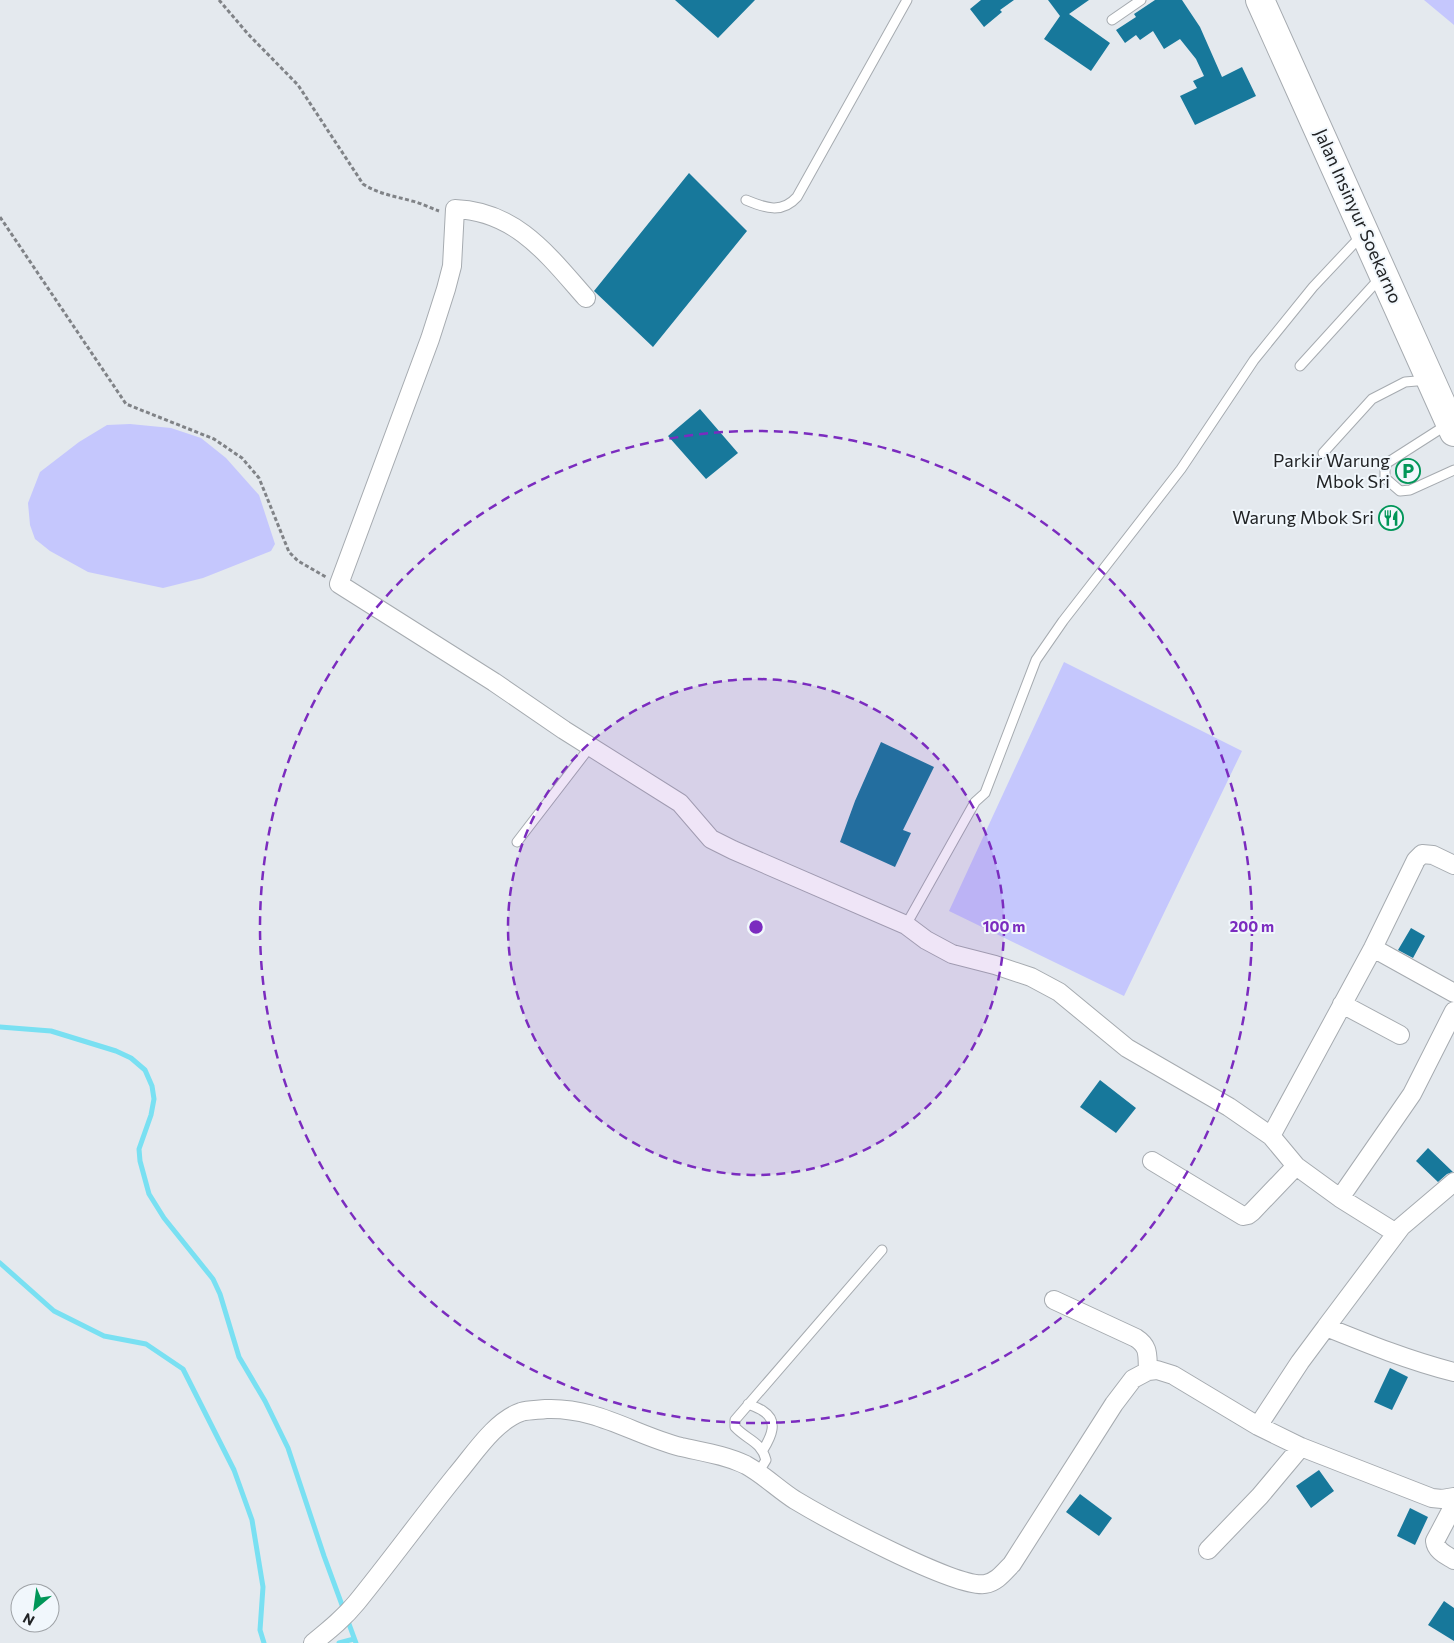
<svg xmlns="http://www.w3.org/2000/svg" width="1454" height="1643" font-family="Commissioner,sans-serif">
	<style>
		.green { fill: #c5c7fd }
		.lines { fill: none; stroke-linecap: round; stroke-linejoin: round }
		.stream { stroke: #79e0f2; stroke-width: 5 }
		.building { fill: #17789b }
		.service-casing { stroke: #a6abb0; stroke-width: 11 }
		.minor-casing { stroke: #a6abb0; stroke-width: 20 }
		.primary-casing { stroke: #a6abb0; stroke-width: 30 }
		.path { stroke: #808387; stroke-width: 3; stroke-dasharray: 4 2.5; stroke-linecap: butt }
		.service { stroke: #fff; stroke-width: 9 }
		.minor { stroke: #fff; stroke-width: 18 }
		.primary { stroke: #fff; stroke-width: 28 }
		.ring { fill: none; stroke: #7b2cbf; stroke-width: 2.5; stroke-dasharray: 9 6 }
		.labels { text-anchor: middle; stroke-width: 4; stroke-linejoin: round; paint-order: stroke }
		.street-label { font-size: 18px; fill: #212325; stroke: #f1f7fc }
		.poi-label { font-size: 18px; fill: #212325; stroke: #f1f7fc; text-anchor: end }
		.centre { fill: #7b2cbf; stroke: #f1f7fc; stroke-width: 2.5 }
		.ring-label { font-size: 15px; text-anchor: middle; font-weight: bold; fill: #7b2cbf; stroke: #f1f7fc; stroke-width: 4; stroke-linejoin: round; paint-order: stroke }
	</style>
	<rect width="100%" height="100%" fill="#e4e9ee"/>
	<path class="green" d="M1424 0H1454V25Z
		M130 424 171 428 201 438 226 458 259 495 275 544 271 551 203 578 163 588 88 572 50 551 35 539 30 525 28 503 40 472 79 442 107 425Z
		M1064 662 1242 751 1124 996 949 911Z"/>
	<g class="lines">
		<path class="stream" d="M0 1027 51 1031 116 1051 131 1058 145 1070 152 1086 154 1099 151 1115 139 1149 140 1161 149 1194 164 1218 213 1279 220 1294 239 1357 265 1401 288 1448 324 1556 356 1643
			M0 1263 54 1311 104 1336 146 1344 183 1369 234 1470 252 1520 263 1587 260 1630 264 1643
			M339 1643 354 1639"/>
	</g>
	<path class="building" d="M675 0H755L718 38Z
		M981 0H1014L1000 10 1002 12 984 27 970 9Z
		M1048 0H1089L1069 14 1110 43 1091 71 1044 39 1060 16Z
		M1155 0H1182L1200 27 1222 77 1242 67 1256 96 1195 125 1180 96 1197 88 1193 81 1204 76 1196 59 1180 39 1164 49 1153 31 1140 40 1136 35 1125 43 1116 30 1136 17 1134 14Z
		M689 173 747 231 653 347 594 291Z
		M700 409 738 453 706 479 668 436Z
		M881 742 934 767 903 830 911 833 895 867 840 842 855 801Z
		M1411 928 1425 936 1413 958 1398 950Z
		M1100 1080 1136 1108 1116 1133 1080 1107Z
		M1428 1148 1453 1172 1447 1174 1438 1182 1416 1161Z
		M1390 1368 1408 1377 1392 1410 1374 1402Z
		M1319 1470 1334 1491 1311 1508 1296 1486Z
		M1080 1494 1112 1518 1099 1536 1066 1512Z
		M1410 1508 1428 1517 1415 1545 1397 1536Z
		M1444 1601 1454 1608V1641L1428 1625Z"/>
	<g class="lines">
		<defs>
			<path id="service" d="M1112 20 1141 0
				M746 200C765 208 782 214 797 197L907 0
				M1300 366 1380 278
				M1448 424 1387 463 1385 469V478L1400 491 1410 490 1454 470
				M1323 453 1372 399 1405 382 1428 380
				M517 842 590 747
				M906 925 975 802 985 793 1036 660 1063 621 1181 469 1254 360 1313 287 1361 236
				M748 1404C753 1406 759 1408 763 1411 779 1421 771 1437 763 1450
				M758 1473 766 1460C761 1441 747 1440 735 1427V1420L882 1250"/>
			<path id="minor" d="M586 298C549 256 516 211 455 209L452 266 446 289 430 339 339 584 494 682 564 730 680 803 711 839 733 850 906 925 926 940 952 954 995 965 1031 977 1059 992 1127 1048 1229 1107 1271 1136 1296 1166 1340 1198 1396 1233
				M1373 948 1454 993
				M1342 1004 1400 1035
				M1271 1136 1373 948 1416 860 1422 854 1433 855 1454 865
				M1152 1161 1243 1216 1248 1215 1252 1212 1296 1166
				M1340 1198 1412 1094 1454 1011
				M1054 1300 1136 1338C1150 1347 1147 1356 1148 1371
				M1326 1327 1401 1227 1454 1182
				M1258 1426 1300 1362 1326 1327C1368 1344 1410 1361 1454 1372
				M1454 1505 1435 1541C1436 1551 1446 1555 1454 1560
				M1208 1550 1260 1496 1301 1447
				M313 1643C329 1630 344 1618 357 1602 391 1560 423 1516 457 1474 474 1454 495 1421 521 1412 528 1410 538 1410 546 1409 597 1407 634 1435 681 1447 703 1452 725 1455 746 1465 764 1475 778 1489 795 1500 825 1518 956 1589 985 1584 997 1582 1004 1572 1012 1564L1114 1404 1133 1379 1148 1371 1157 1370 1173 1375 1258 1426 1301 1447 1432 1498 1442 1499 1454 1497"/>
			<path id="primary" d="M1260 0 1454 432"/>
		</defs>
		<use href="#service" class="service-casing"/>
		<use href="#minor" class="minor-casing"/>
		<use href="#primary" class="primary-casing"/>
		<path class="path" d="M219 0 248 34 298 85 363 184C379 194 394 196 412 201 421 203 430 208 439 211
			M0 217 126 404 214 439 242 458 259 478 289 552 298 561 326 577"/>
		<use href="#service" class="service"/>
		<use href="#minor" class="minor"/>
		<use href="#primary" class="primary"/>
	</g>
	<circle cx="756" cy="927" r="248" fill="#7b2cbf" fill-opacity=".12"/>
	<g class="ring">
		<circle cx="756" cy="927" r="248"/>
		<circle cx="756" cy="927" r="496"/>
	</g>
	<defs>
		<symbol id="parking-ring" viewBox="-11 -11 22 22"><circle r="9.5" fill="#f1f7fc" stroke="#009658" stroke-width="1.5"/><path d="M-3.5-5.5H1a3.5 3.5 0 0 1 0 7H-1V5.5H-3.5ZM-1-3.4V-.6H.8a1.4 1.4 0 0 0 0-2.8Z" fill="#009658"/></symbol>
		<symbol id="restaurant-ring" viewBox="-11 -11 22 22"><circle r="9.5" fill="#f1f7fc" stroke="#009658" stroke-width="1.5"/><path d="M-5-6h1v4h1v-4h1v4h1v-4h1v5L-1.5 .5V6h-2V.5L-5-1ZM5-6V6H3V1.5H1.5Q1.5-4 5-6Z" fill="#009658"/></symbol>
	</defs>
	<g fill-rule="evenodd">
		<use href="#parking-ring" x="1394" y="457" width="28" height="28"/>
		<use href="#restaurant-ring" x="1377" y="504" width="28" height="28"/>
	</g>
	<g class="labels">
		<g class="street-label">
			<text transform="translate(1358 216) rotate(66)" y="6">Jalan Insinyur Soekarno</text>
		</g>
		<g class="poi-label">
			<text x="1390" y="467">Parkir Warung<tspan x="1390" dy="21">Mbok Sri</tspan></text>
			<text x="1374" y="524">Warung Mbok Sri</text>
		</g>
	</g>
	<circle cx="756" cy="927" r="8" class="centre"/>
	<g class="ring-label">
		<text x="1004" y="932">100 m</text>
		<text x="1252" y="932">200 m</text>
	</g>
	<g transform="translate(35 1608) rotate(209)"><circle r="24" fill="#f1f7fc" stroke="#9ea2a6"/>
	<path d="M0-4L9 19L0 12L-9 19Z" fill="#009658"/>
	<text y="-8" font-size="14" font-weight="bold" text-anchor="middle" fill="#212325">N</text>
	</g>
</svg>
